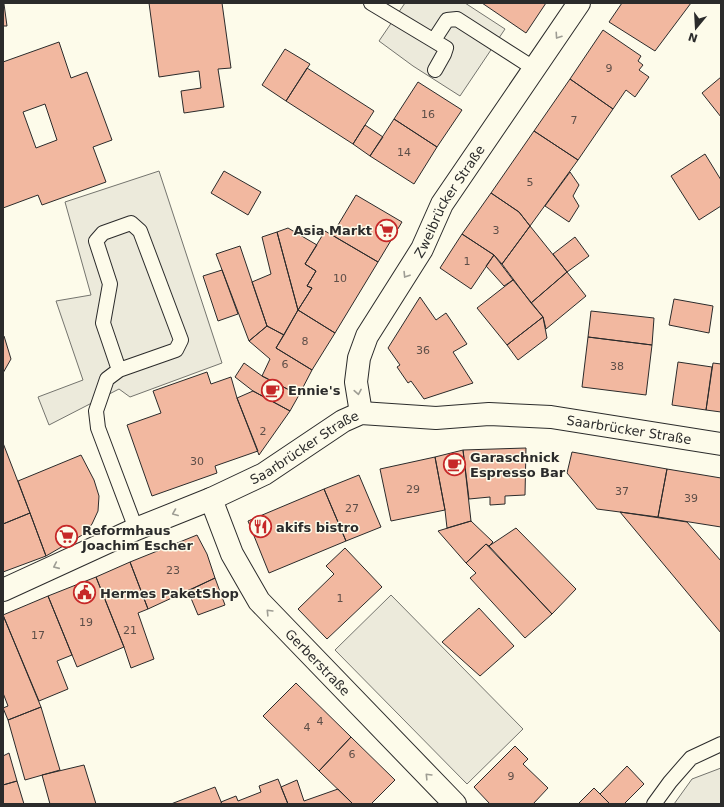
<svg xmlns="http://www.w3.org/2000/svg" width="724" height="807" font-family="'DejaVu Sans',sans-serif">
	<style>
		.parking { fill: #eceadb; stroke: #74746e }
		.building { fill: #f2b8a0; stroke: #2b2b2b; fill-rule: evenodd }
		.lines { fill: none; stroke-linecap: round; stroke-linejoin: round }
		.lane-casing { stroke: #2b2b2b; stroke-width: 16 }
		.street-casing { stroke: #2b2b2b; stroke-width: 24 }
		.lane { stroke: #fdfbea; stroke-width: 14 }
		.street { stroke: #fdfbea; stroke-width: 22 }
		.oneway { stroke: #9e9d94 }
		.labels { text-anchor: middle; stroke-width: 3; stroke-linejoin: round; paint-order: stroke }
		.number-label { font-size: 11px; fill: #5d4e48 }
		.street-label { font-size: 13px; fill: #2b2b2b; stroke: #fdfbea }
		.poi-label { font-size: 13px; font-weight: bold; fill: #2b2b2b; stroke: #fdfbea; text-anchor: start }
	</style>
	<rect width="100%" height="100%" fill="#fdfbea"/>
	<path class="parking" d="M405 3H465L505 29 460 96 413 66 379 41Z
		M159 171 222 363 130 397 119 389 49 425 38 397 83 380 56 301 91 295 65 202Z
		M391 595 523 729 467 784 335 650Z
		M721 768V804H674L692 779Z"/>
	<path class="building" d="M149 3H222L231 68 218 69 224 107 184 113 181 91 201 88 199 71 159 77Z
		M482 3H546L526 33Z
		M622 3H691L655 51 609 22Z
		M4 4 7 26H3V5Z
		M603 30 641 56 638 61 643 65 639 70 649 77 635 97 626 90 613 109 570 79Z
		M59 42 71 78 87 72 112 140 93 147 106 182 42 205 38 195 3 208V62ZM45 104 57 140 36 148 23 112Z
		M285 49 310 64 286 101 262 85Z
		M307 68 374 111 353 144 286 101Z
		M721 77V117L702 93Z
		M570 79 613 109 578 160 534 131Z
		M418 82 462 110 437 147 394 119Z
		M394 119 437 147 414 184 370 156Z
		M365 125 383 137 370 156 353 144Z
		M534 131 578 160 530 226 519 212 491 193Z
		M705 154 721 180V206L699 220 671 176Z
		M224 171 261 192 248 215 211 193Z
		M570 172 579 185 573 196 579 206 569 222 545 206Z
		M491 193 519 212 530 226 502 264 494 255 462 234Z
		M356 195 402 222 378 262 332 235Z
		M530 226 567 272 531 303 502 264Z
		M288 228 317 245 305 264 316 271 307 286 312 288 298 310 277 232Z
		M325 231 378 262 335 333 298 310 312 288 307 286 316 271 305 264Z
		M277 232 298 310 284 335 267 326 252 282 271 274 262 237Z
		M462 234 494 255 471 289 440 268Z
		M575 237 589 256 567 272 553 254Z
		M240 246 267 326 249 341 216 254Z
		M494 255 513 280 504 286 486 266Z
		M222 270 238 314 218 321 203 276Z
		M567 272 586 296 546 329 543 317 531 303Z
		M513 280 543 317 507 345 477 308Z
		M420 297 436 320 446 313 467 344 453 352 473 383 424 399 411 381 408 383 397 367 400 365 388 348Z
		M674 299 713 306 709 333 669 325Z
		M298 310 335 333 312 370 276 348Z
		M591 311 654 318 652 345 588 337Z
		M543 317 547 338 518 360 507 345Z
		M267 326 284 335 276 348 312 370 299 395 262 376 270 359 249 341Z
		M3 335 4 336 11 359 3 373Z
		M588 337 652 345 646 395 582 387Z
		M678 362 712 367 706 410 672 405Z
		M244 363 262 376 299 395 290 411 253 391 235 377Z
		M713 363 721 364V412L706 410Z
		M207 372 211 384 231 377 237 398 258 451 215 466 217 473 152 496 127 425 161 413 153 391Z
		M253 391 290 411 259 455 237 398Z
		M3 443 30 513 3 524Z
		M526 448 525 495 505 496V504L490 505V497L469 499 463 450Z
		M463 450 471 521 447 528 445 510 435 457Z
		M572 452 667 469 658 517 597 509 567 473Z
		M81 455 94 480 99 496 98 511 92 524 84 534 46 556 18 481Z
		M435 457 445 510 391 521 380 469Z
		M667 469 721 478V527L658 517Z
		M359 475 381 527 346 541 324 489Z
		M324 489 346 541 269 573 248 521Z
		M620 512 687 522 721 561V633Z
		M30 513 46 556 3 572V524Z
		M471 521 493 542 489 546 486 544 466 563 438 531Z
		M516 528 576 589 552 614 489 546Z
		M197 535 207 554 215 578 148 609 130 562Z
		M486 544 552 614 525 638 470 578 476 573 466 563Z
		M345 548 382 587 327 639 298 609 334 574 326 566Z
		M130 562 148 609 138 613 154 659 131 668 124 647 96 577Z
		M96 577 124 647 77 667 48 596Z
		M215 578 225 605 198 615 188 591Z
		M48 596 72 655 57 661 68 689 39 701 3 615Z
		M479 608 514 646 480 676 442 642Z
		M3 615 41 707 8 720 3 708 8 706 3 693Z
		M296 683 351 737 319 771 263 716Z
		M41 707 60 770 25 780 8 720Z
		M351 737 395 780 371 804H353L319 771Z
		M515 746 528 759 523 764 548 788 533 804H490L474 787Z
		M9 753 17 781 3 785V756Z
		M84 765 96 804H50L42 775Z
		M627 766 644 784 624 804H610L600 794Z
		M278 779 288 804H222L221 802 236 796 238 801 261 792 259 786Z
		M297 780 304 801 338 789 353 804H288L281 787Z
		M17 781 24 804H3V785Z
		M215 787 222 804H171Z
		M594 788 610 804H578Z"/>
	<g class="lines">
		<defs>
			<path id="lane" d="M371 3 446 48 444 54 435 70
				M434 40 447 20 457 19 535 69
				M119 370 103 323 110 284 96 241 103 233 131 223 140 231 181 340 176 350 119 370 107 379 96 411 98 428 136 529
				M654 804 670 782 691 758 721 744"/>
			<g id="street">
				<path id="s1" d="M361 413 356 382 359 358 367 336 422 249 442 204 579 3"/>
				<path id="s2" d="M211 499 232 554 259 601 455 804"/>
				<path id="s3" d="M3 590 136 529 211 499 264 474 343 421 361 413 436 418 489 414 551 417 721 444"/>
			</g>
		</defs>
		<use href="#lane" class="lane-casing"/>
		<use href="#street" class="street-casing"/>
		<use href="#lane" class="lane"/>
		<use href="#street" class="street"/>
	</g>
	<defs><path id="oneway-chevron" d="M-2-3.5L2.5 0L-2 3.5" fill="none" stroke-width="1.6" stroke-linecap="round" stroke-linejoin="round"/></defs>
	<g class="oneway">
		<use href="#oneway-chevron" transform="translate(558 36) rotate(124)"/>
		<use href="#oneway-chevron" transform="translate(406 275) rotate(122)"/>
		<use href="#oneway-chevron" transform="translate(358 392) rotate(80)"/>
		<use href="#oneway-chevron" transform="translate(175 513) rotate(158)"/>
		<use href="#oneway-chevron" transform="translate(56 566) rotate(156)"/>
		<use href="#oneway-chevron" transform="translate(269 612) rotate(-134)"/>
		<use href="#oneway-chevron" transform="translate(428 776) rotate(-134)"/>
	</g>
	<defs>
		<symbol id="supermarket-ring" viewBox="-11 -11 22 22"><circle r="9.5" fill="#fdfbea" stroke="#c62828" stroke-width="1.5"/><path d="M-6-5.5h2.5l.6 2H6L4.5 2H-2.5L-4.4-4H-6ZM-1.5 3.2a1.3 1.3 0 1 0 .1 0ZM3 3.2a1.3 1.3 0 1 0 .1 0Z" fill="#c62828"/></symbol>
		<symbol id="cafe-ring" viewBox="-11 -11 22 22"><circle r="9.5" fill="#fdfbea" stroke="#c62828" stroke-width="1.5"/><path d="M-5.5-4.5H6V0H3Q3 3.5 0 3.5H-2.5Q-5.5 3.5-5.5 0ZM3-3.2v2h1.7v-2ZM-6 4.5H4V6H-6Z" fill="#c62828"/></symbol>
		<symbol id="restaurant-ring" viewBox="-11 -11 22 22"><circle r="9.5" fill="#fdfbea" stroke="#c62828" stroke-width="1.5"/><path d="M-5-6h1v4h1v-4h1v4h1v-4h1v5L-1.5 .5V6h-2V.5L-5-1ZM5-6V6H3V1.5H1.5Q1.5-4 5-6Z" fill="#c62828"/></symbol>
		<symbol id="civic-ring" viewBox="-11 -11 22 22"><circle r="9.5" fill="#fdfbea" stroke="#c62828" stroke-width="1.5"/><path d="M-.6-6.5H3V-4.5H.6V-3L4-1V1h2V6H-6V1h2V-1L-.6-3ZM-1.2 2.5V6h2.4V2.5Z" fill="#c62828"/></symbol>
	</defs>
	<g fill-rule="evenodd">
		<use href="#supermarket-ring" x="374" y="218" width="25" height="25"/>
		<use href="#cafe-ring" x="260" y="378" width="25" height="25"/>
		<use href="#cafe-ring" x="442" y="452" width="25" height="25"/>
		<use href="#restaurant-ring" x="248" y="514" width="25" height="25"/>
		<use href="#supermarket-ring" x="54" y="524" width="25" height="25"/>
		<use href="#civic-ring" x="72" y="580" width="25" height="25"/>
	</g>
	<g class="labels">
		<g class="number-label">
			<text x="609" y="72">9</text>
			<text x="428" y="118">16</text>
			<text x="574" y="124">7</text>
			<text x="404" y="156">14</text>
			<text x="530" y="186">5</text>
			<text x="496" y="234">3</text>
			<text x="467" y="265">1</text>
			<text x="340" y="282">10</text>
			<text x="305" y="345">8</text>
			<text x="423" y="354">36</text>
			<text x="285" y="368">6</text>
			<text x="617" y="370">38</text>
			<text x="263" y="435">2</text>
			<text x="197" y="465">30</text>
			<text x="413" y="493">29</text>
			<text x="622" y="495">37</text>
			<text x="691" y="502">39</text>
			<text x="352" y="512">27</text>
			<text x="173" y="574">23</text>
			<text x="340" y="602">1</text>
			<text x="86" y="626">19</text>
			<text x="130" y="634">21</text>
			<text x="38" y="639">17</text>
			<text x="320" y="725">4</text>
			<text x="307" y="731">4</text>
			<text x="352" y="758">6</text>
			<text x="511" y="780">9</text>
		</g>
		<g class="street-label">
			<text dy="5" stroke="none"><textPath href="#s1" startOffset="237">Zweibrücker Straße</textPath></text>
			<text dy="5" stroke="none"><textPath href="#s3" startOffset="670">Saarbrücker Straße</textPath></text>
			<text dy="5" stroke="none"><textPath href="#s3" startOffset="334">Saarbrücker Straße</textPath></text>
			<text dy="5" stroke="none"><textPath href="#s2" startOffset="198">Gerberstraße</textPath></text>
		</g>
		<g class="poi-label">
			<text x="372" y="235" text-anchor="end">Asia Markt</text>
			<text x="288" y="395">Ennie's</text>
			<text x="470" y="462">Garaschnick<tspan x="470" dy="15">Espresso Bar</tspan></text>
			<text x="276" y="532">akifs bistro</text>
			<text x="82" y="535">Reformhaus<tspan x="82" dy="15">Joachim Escher</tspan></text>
			<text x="100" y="598">Hermes PaketShop</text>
		</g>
	</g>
	<rect width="724" height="807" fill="none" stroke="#2b2b2b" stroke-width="8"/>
	<g transform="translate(696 28) rotate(198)" stroke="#fdfbea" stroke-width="3" paint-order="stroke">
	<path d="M0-3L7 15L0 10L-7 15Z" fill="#2b2b2b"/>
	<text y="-6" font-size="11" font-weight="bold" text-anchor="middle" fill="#2b2b2b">N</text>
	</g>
</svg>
